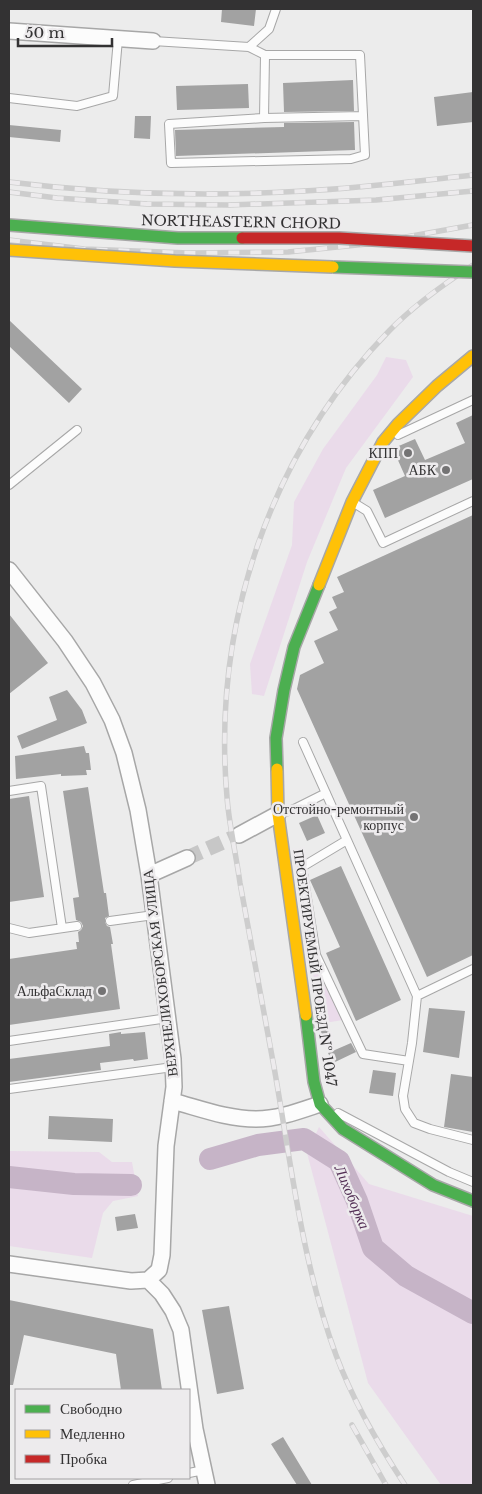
<svg xmlns="http://www.w3.org/2000/svg" width="482" height="1494" font-family="'Libre Baskerville',serif">
	<style>
		.green { fill: #eadbea }
		.lines { fill: none; stroke-linecap: round; stroke-linejoin: round }
		.river { stroke: #c6b4c7; stroke-width: 22 }
		.building { fill: #a2a2a2 }
		.street-tunnel { stroke: #c7c7c7; stroke-width: 15; stroke-dasharray: 15 8; stroke-linecap: butt }
		.lane-casing { stroke: #a7a7a7; stroke-width: 10 }
		.street-casing { stroke: #a7a7a7; stroke-width: 18 }
		.fast-casing { stroke: #a7a7a7; stroke-width: 14 }
		.slow-casing { stroke: #a7a7a7; stroke-width: 14 }
		.lane { stroke: #fcfcfc; stroke-width: 8 }
		.street { stroke: #fcfcfc; stroke-width: 15 }
		.fast { stroke: #4caf50; stroke-width: 11 }
		.slow { stroke: #ffc107; stroke-width: 11 }
		.rail-casing { stroke: #cdcdcd; stroke-width: 5.5 }
		.rail { stroke: #edebed; stroke-width: 4; stroke-dasharray: 11; stroke-linecap: butt }
		.fast-bridge-casing { stroke: #a7a7a7; stroke-width: 14; stroke-linecap: butt }
		.slow-bridge-casing { stroke: #a7a7a7; stroke-width: 14; stroke-linecap: butt }
		.jam-bridge-casing { stroke: #a7a7a7; stroke-width: 14; stroke-linecap: butt }
		.fast-bridge { stroke: #4caf50; stroke-width: 11 }
		.slow-bridge { stroke: #ffc107; stroke-width: 11 }
		.jam-bridge { stroke: #c62828; stroke-width: 11 }
		.poi-dot { fill: #747374; stroke: #edebed; stroke-width: 2 }
		.labels { text-anchor: middle; stroke-width: 5; stroke-linejoin: round; paint-order: stroke }
		.street-label { font-size: 14px; fill: #333233; stroke: #edebed }
		.poi-label { font-size: 14px; fill: #333233; stroke: #edebed; text-anchor: end }
		.water-label { font-size: 15px; font-style: italic; fill: #522e54; stroke: #edebed }
	</style>
	<rect width="100%" height="100%" fill="#ececec"/>
	<path class="green" d="M386 357 406 360 413 377 346 468 307 562 264 696 252 694 250 664 292 545 294 502 323 449 377 375Z
		M312 962 343 1020 318 1024Z
		M319 1127 369 1184 473 1216V1485H441L368 1383 307 1153Z
		M9 1151 99 1152 112 1162H132L138 1196 113 1201 103 1213 92 1258 9 1246Z"/>
	<g class="lines">
		<path class="river" d="M210 1159 258 1145 304 1139 339 1161 357 1201 373 1248 406 1276 473 1313
			M9 1177 74 1184 131 1185"/>
	</g>
	<path class="building" d="M222 9H256L254 26 221 22Z
		M353 80 354 111 284 112 283 83Z
		M248 84 249 108 177 110 176 86Z
		M473 92V122L437 126 434 97Z
		M135 116H151L150 139 134 138Z
		M354 122 355 150 176 156 175 130 284 127V123Z
		M9 125 61 130 60 142 9 137Z
		M9 320 82 389 69 403 9 346Z
		M473 415V479L385 518 373 490 405 476 393 449 394 448 415 439 425 460 465 443 456 423Z
		M473 515V955L427 977 297 689 300 675 324 663 314 641 338 630 329 612 337 608 332 597 344 592 337 577Z
		M9 614 48 663 9 694Z
		M67 690 82 710 87 723 22 749 17 736 57 720 49 697Z
		M84 746 86 753H89L91 770H86L87 775 61 776V774L16 779 15 756Z
		M88 787 104 893H106L109 916 105 918V922L107 926 110 927 113 944H111L120 1009 9 1025V959L77 949 76 942H79L78 932 81 930 83 926 81 922 76 920 73 898 79 897 63 791Z
		M29 796 44 897 9 902V799Z
		M317 815 325 833 307 841 299 823Z
		M341 866 401 1000 356 1021 326 953 340 947 310 880Z
		M429 1008 465 1011 459 1058 423 1052Z
		M328 1024 331 1044 322 1045 320 1025Z
		M121 1032V1034L145 1032 148 1059 134 1061 133 1059 100 1063 101 1070 9 1082V1059L110 1046 109 1034Z
		M351 1043 356 1052 333 1063 328 1053Z
		M373 1070 396 1073 393 1096 369 1093Z
		M451 1074 473 1077V1132L444 1127Z
		M49 1116 113 1119 112 1142 48 1139Z
		M135 1214 138 1228 117 1231 115 1217Z
		M9 1300 153 1329 162 1390H121L116 1354 24 1335 13 1385H9Z
		M229 1306 244 1389 217 1394 202 1310Z
		M283 1437 312 1485H297L271 1444Z"/>
	<g class="lines">
		<path class="street-tunnel" d="M187 858 239 835"/>
		<defs>
			<path id="lane" d="M153 41 249 47 265 55 264 118 169 124 171 163 351 159 365 155 360 55H265
				M249 47 269 29 276 9
				M9 98 77 106 113 96 118 39
				M264 118 363 116
				M398 435 473 400
				M9 485 77 430
				M354 503 367 511 383 543 473 501
				M303 742 417 996 412 1043 403 1096 405 1109 414 1123 430 1129 473 1140
				M9 791 41 786 62 928
				M280 814 294 809 326 793
				M347 840 302 867 316 955 363 1054 409 1061
				M110 921 154 915
				M9 928 29 933 77 926
				M417 996 473 969
				M9 1041 168 1018
				M9 1089 173 1067
				M338 1113 449 1172 473 1182
				M189 1473 204 1470
				M133 1485 168 1478"/>
			<path id="street" d="M9 31 153 41
				M9 570 65 641 93 683 112 720 124 753 138 810 149 875 173 1059 174 1087 166 1146 162 1255 159 1270 148 1280
				M239 835 278 814
				M149 875 187 858
				M172 1101C199 1108 227 1119 256 1119 278 1119 299 1111 320 1104
				M9 1264 131 1281 148 1280
				M148 1280 162 1294 173 1311 181 1330 195 1429 207 1485"/>
			<path id="fast" d="M277 769 276 738 284 690 294 647 319 585
				M306 1015 314 1082 320 1104 343 1129 433 1185 473 1201"/>
			<path id="slow" d="M319 585 352 502 383 442 398 424 437 386 473 356
				M277 769 278 814 306 1015"/>
		</defs>
		<use href="#lane" class="lane-casing"/>
		<use href="#street" class="street-casing"/>
		<use href="#fast" class="fast-casing"/>
		<use href="#slow" class="slow-casing"/>
		<use href="#lane" class="lane"/>
		<use href="#street" class="street"/>
		<use href="#fast" class="fast"/>
		<use href="#slow" class="slow"/>
		<defs>
			<path id="rail" d="M9 182C106 194 205 197 304 191 360 188 417 181 473 175
				M9 192 57 198 147 204 229 205 376 200 473 191
				M9 240 84 249 189 253 288 252 367 244 473 225
				M352 1425 386 1485
				M405 1485C378 1444 353 1401 336 1355 302 1263 291 1163 274 1067 263 1006 251 944 240 883 236 854 229 825 227 797 212 626 269 454 389 331 414 305 444 284 473 265"/>
		</defs>
		<use href="#rail" class="rail-casing"/>
		<use href="#rail" class="rail"/>
		<defs>
			<path id="fast-bridge" d="M9 225 178 238H242
				M333 267 473 272"/>
			<path id="slow-bridge" d="M9 250 175 261 333 267"/>
			<path id="jam-bridge" d="M242 238H339L473 246"/>
		</defs>
		<use href="#fast-bridge" class="fast-bridge-casing"/>
		<use href="#slow-bridge" class="slow-bridge-casing"/>
		<use href="#jam-bridge" class="jam-bridge-casing"/>
		<use href="#fast-bridge" class="fast-bridge"/>
		<use href="#slow-bridge" class="slow-bridge"/>
		<use href="#jam-bridge" class="jam-bridge"/>
	</g>
	<g class="poi-dot">
		<circle cx="408" cy="453" r="5"/>
		<circle cx="446" cy="470" r="5"/>
		<circle cx="414" cy="817" r="5"/>
		<circle cx="102" cy="991" r="5"/>
	</g>
	<g class="labels">
		<g class="street-label">
			<text transform="translate(241 222) rotate(1)" y="5">NORTHEASTERN CHORD</text>
			<text transform="translate(315 968) rotate(82)" y="5">ПРОЕКТИРУЕМЫЙ ПРОЕЗД № 1047</text>
			<text transform="translate(160 973) rotate(-97)" y="5">ВЕРХНЕЛИХОБОРСКАЯ УЛИЦА</text>
		</g>
		<g class="poi-label">
			<text x="398" y="458">КПП</text>
			<text x="436" y="475">АБК</text>
			<text x="404" y="814">Отстойно-ремонтный<tspan x="404" dy="16">корпус</tspan></text>
			<text x="92" y="996">АльфаСклад</text>
		</g>
		<g class="water-label">
			<text transform="translate(352 1197) rotate(67)" y="5">Лихоборка</text>
		</g>
	</g>
	<rect width="482" height="1494" fill="none" stroke="#333233" stroke-width="20"/>
	<rect x="15" y="1389" width="175" height="90" fill="#edebed" stroke="#a3a1a3"/>
	<rect x="25" y="1405" width="25" height="8" fill="#4caf50" stroke="#a3a1a3"/>
	<text x="60" y="1414" font-size="15" fill="#333233">Свободно</text>
	<rect x="25" y="1430" width="25" height="8" fill="#ffc107" stroke="#a3a1a3"/>
	<text x="60" y="1439" font-size="15" fill="#333233">Медленно</text>
	<rect x="25" y="1455" width="25" height="8" fill="#c62828" stroke="#a3a1a3"/>
	<text x="60" y="1464" font-size="15" fill="#333233">Пробка</text>
	<path d="M18 38v8h94v-8" fill="none" stroke="#333233" stroke-width="2.5"/>
	<text x="25" y="38" font-size="15" fill="#333233" stroke="#edebed" stroke-width="4" paint-order="stroke">50 m</text>
</svg>
